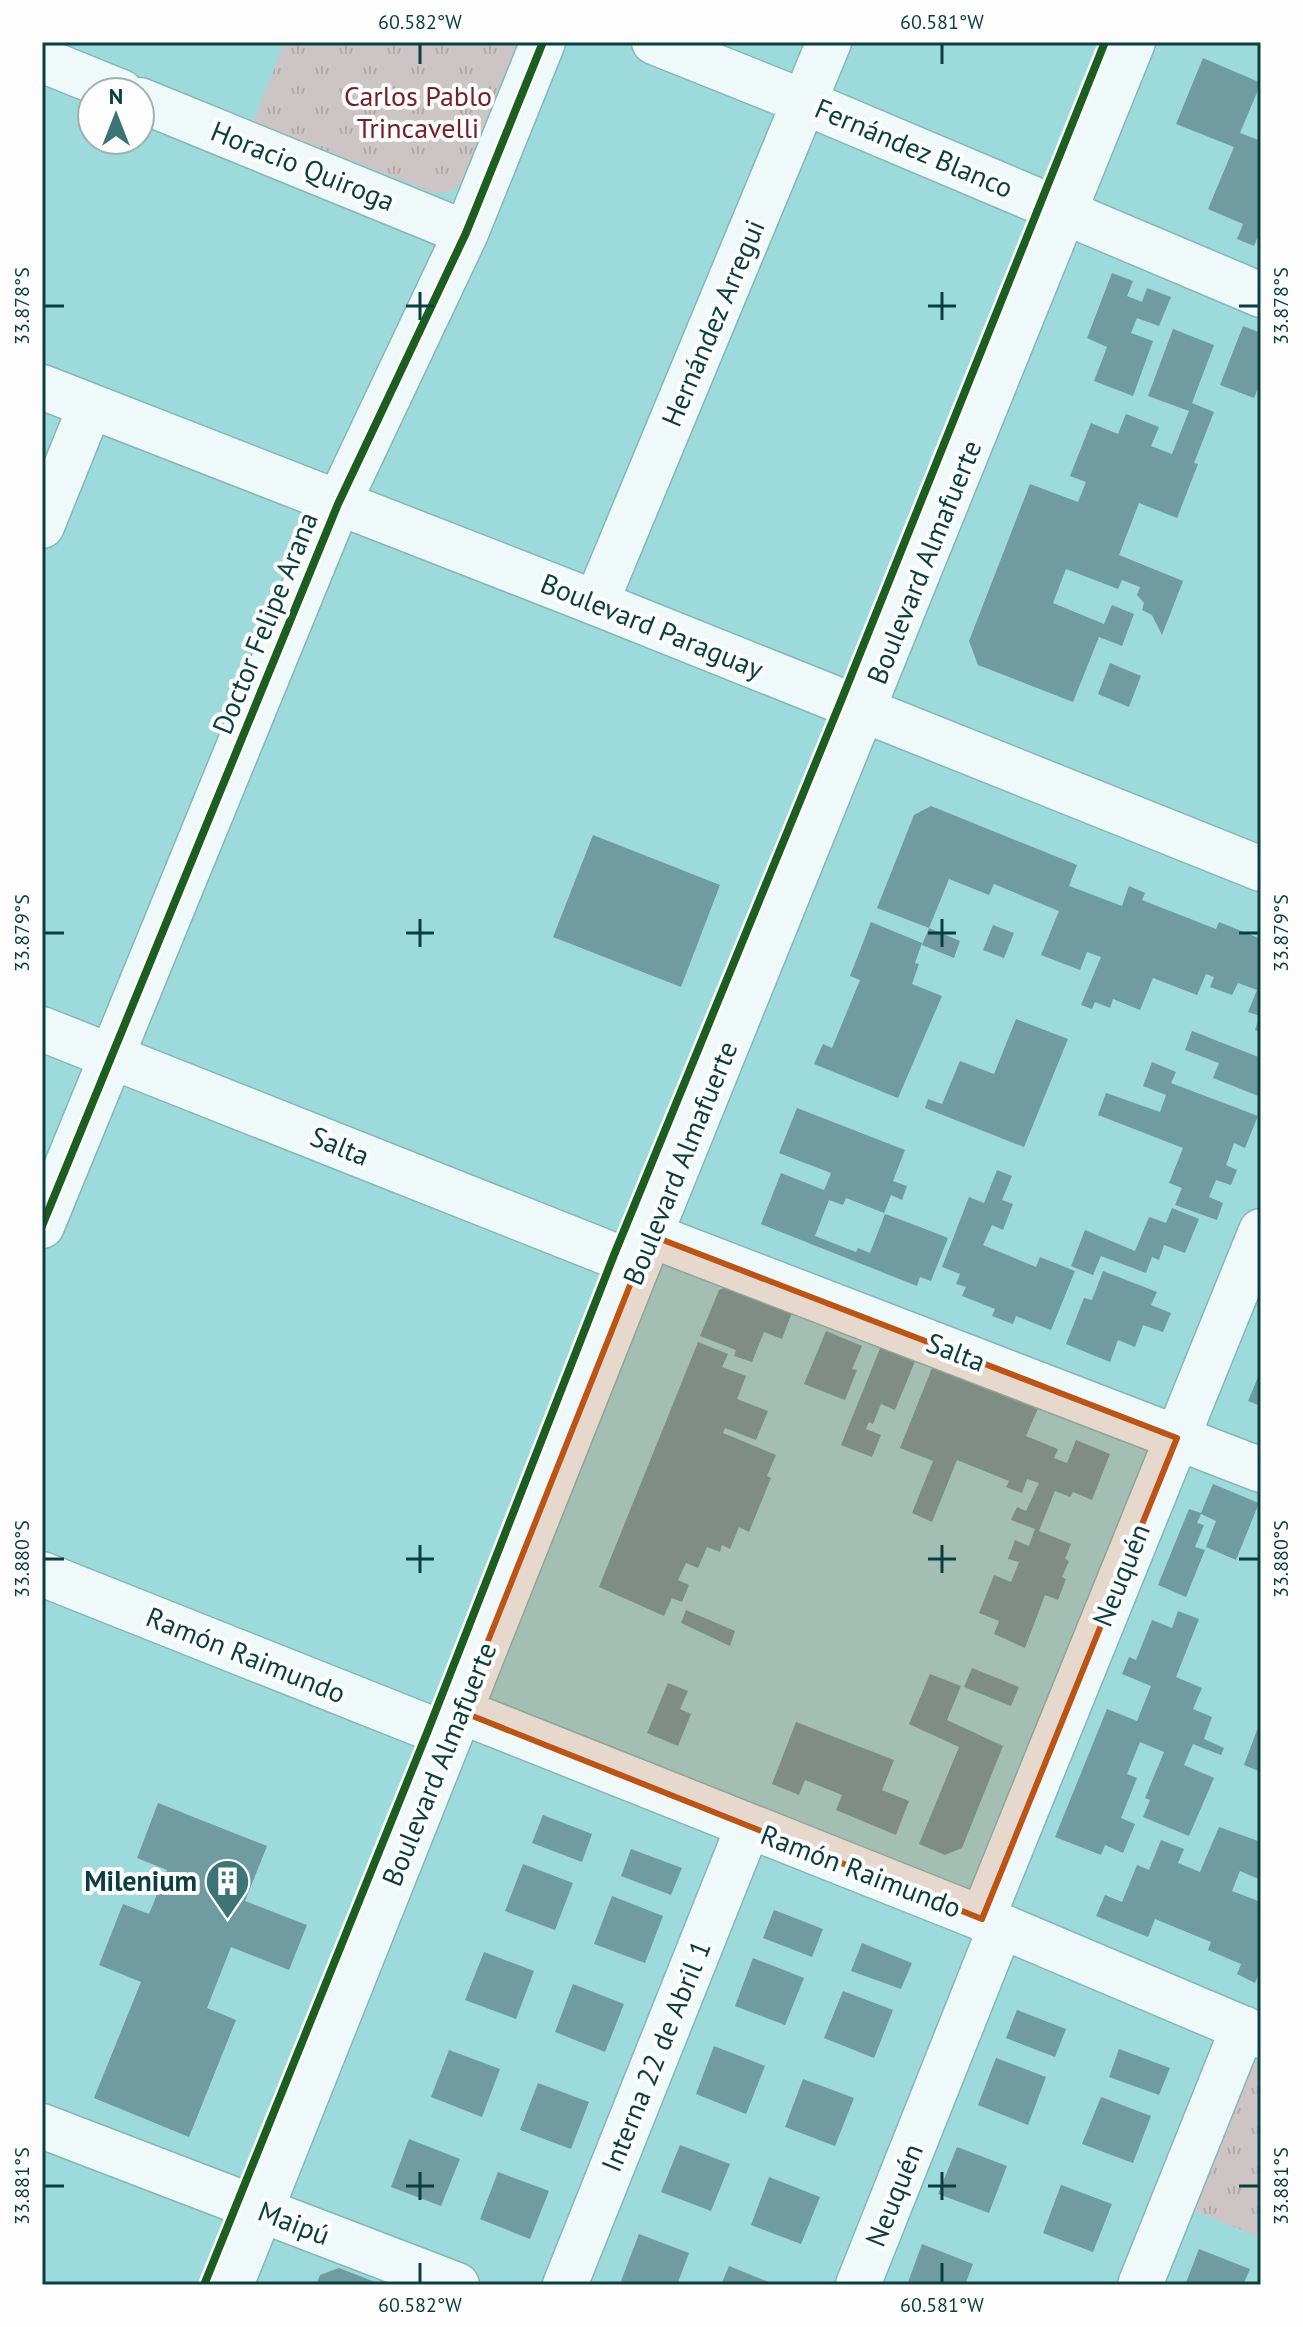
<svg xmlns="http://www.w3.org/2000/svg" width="1303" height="2327" font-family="'PT Sans',sans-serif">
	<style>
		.park { fill: url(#park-tufts) }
		.building { fill: #709ba0 }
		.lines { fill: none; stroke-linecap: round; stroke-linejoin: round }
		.street-casing { stroke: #85b7b9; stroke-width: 47 }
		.secondary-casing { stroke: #85b7b9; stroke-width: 47 }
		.street { stroke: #f0f9fa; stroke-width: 44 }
		.secondary { stroke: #f0f9fa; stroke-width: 44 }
		.cycleway-casing { stroke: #fefefe; stroke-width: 13 }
		.cycleway { stroke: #1b5e20; stroke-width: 8 }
		.marked { fill: #bc5416; fill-opacity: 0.2; stroke: #bc5416; stroke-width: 6; stroke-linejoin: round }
		.ticks { fill: none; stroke: #0a3e40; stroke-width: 3 }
		.labels { text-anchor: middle; stroke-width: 8; stroke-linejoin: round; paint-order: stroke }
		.park-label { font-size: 28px; fill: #752028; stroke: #fefefe }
		.street-label { font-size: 28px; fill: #0a3e40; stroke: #fefefe }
		.poi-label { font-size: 28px; font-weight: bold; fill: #0a3e40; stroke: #fefefe; text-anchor: end }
		.neatline { fill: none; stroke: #0a3e40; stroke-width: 3 }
		.ticks-label { font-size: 20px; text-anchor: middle; fill: #0a3e40 }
	</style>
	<defs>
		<pattern id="park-tufts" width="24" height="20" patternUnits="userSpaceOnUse" patternTransform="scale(2)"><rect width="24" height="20" fill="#cdc4c5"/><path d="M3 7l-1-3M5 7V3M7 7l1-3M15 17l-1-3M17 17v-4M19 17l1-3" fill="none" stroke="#afa9aa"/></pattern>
	</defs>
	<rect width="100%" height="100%" fill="#9ddadc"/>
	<path class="park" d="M285 42H522L464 181C455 190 448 193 435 193L253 122Z
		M1261 2060V2238L1191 2209 1244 2075 1254 2063Z"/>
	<path class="building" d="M1203 58 1261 83 1240 133 1261 141V229L1254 246 1237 239 1243 224 1208 209 1234 147 1176 124Z
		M1112 273 1133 281 1127 296 1142 302 1147 288 1171 297 1159 326 1137 318 1131 333 1153 341 1133 396 1094 381 1107 347 1087 338Z
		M1243 326 1261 333V381L1254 398 1220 385Z
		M1173 329 1214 345 1192 403 1214 412 1194 463 1198 464 1177 518 1139 503 1119 555 1183 581 1162 635 1152 615 1142 610 1144 603 1137 595 1140 587 1122 580 1118 589 1066 569 1053 603 1104 624 1112 605 1134 614 1122 646 1099 637 1073 702 978 665 969 641 1030 484 1078 502 1086 482 1070 476 1091 423 1118 434 1126 414 1159 427 1151 446 1172 454 1189 411 1148 396Z
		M1110 663 1141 676 1129 707 1098 694Z
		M931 806 1077 865 1069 886 1122 906 1129 886 1145 893 1142 900 1216 929 1219 922 1261 939V1032L1255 1030 1260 1016 1248 1012 1257 990 1238 983 1232 995 1210 987 1214 977 1206 974 1197 995 1153 978 1140 1010 1113 999 1110 1008 1095 1002 1092 1009 1081 1005 1101 957 1087 952 1080 970 1041 955 1059 911 994 884 989 895 949 879 929 928 877 908 914 815Z
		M593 835 720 885 681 987 553 937Z
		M871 922 922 943 915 963 919 964 912 984 942 996 898 1098 814 1064 823 1044 832 1048 860 980 850 976Z
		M993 925 1014 933 1004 958 983 950Z
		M929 928 960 941 954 958 922 945Z
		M1016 1019 1068 1039 1024 1147 925 1108 928 1099 942 1104 960 1061 994 1074Z
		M1192 1031 1261 1058V1097L1213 1078 1219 1063 1185 1050Z
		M1152 1062 1176 1072 1171 1083 1258 1116 1245 1148 1234 1143 1226 1165 1237 1170 1231 1185 1216 1180 1209 1197 1223 1203 1217 1220 1175 1205 1182 1188 1169 1183 1183 1148 1098 1115 1106 1093 1160 1112 1166 1095 1143 1086Z
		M797 1108 905 1150 893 1181 907 1186 902 1200 891 1195 884 1213 846 1198 843 1205 829 1200 815 1236 856 1252 858 1248 870 1253 885 1214 928 1230 948 1238 931 1281 920 1277 917 1286 761 1224 781 1173 824 1190 831 1173 779 1153Z
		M997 1170 1012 1176 1002 1200 1013 1204 1003 1230 992 1225 983 1245 1036 1267 1040 1257 1075 1271 1051 1330 1016 1316 1013 1324 992 1316 995 1309 962 1296 966 1287 956 1284 960 1274 942 1267 969 1197 984 1203Z
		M1172 1208 1199 1219 1185 1253 1164 1245 1159 1260 1152 1257 1146 1273 1101 1256 1093 1275 1071 1266 1085 1230 1135 1251 1149 1217 1166 1223Z
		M1103 1271 1157 1292 1151 1305 1171 1313 1163 1332 1143 1325 1135 1347 1118 1340 1110 1362 1066 1344 1084 1298 1092 1300Z
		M736 1283 793 1310 782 1339 764 1332 752 1362 734 1356 736 1350 700 1336 719 1290Z
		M826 1331 862 1346 852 1369 857 1370 845 1400 804 1384Z
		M698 1342 728 1354 722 1367 746 1376 737 1399 768 1411 756 1440 725 1428 723 1433 776 1455 767 1476 771 1478 749 1532 739 1527 730 1549 722 1545 720 1552 707 1547 698 1568 686 1563 678 1580 689 1585 682 1602 672 1598 664 1616 599 1587Z
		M881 1346 916 1359 895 1410 881 1404 873 1424 869 1422 866 1429 881 1435 872 1457 841 1445Z
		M934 1363 1039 1406 1026 1436 1058 1449 1054 1458 1067 1463 1076 1440 1110 1454 1092 1500 1073 1492 1070 1497 1055 1491 1039 1531 1071 1544 1065 1559 1069 1561 1062 1577 1066 1579 1058 1600 1045 1595 1025 1648 994 1634 999 1621 979 1613 994 1575 1011 1582 1019 1562 1008 1559 1015 1540 1029 1546 1035 1529 1011 1520 1017 1507 1026 1511 1039 1483 1027 1479 1022 1493 1006 1487 1009 1481 957 1460 932 1522 912 1513 933 1461 900 1448Z
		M1261 1370V1406L1248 1401Z
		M1213 1484 1259 1503 1236 1560 1206 1547 1216 1521 1201 1514 1197 1523 1204 1525 1195 1547 1205 1550 1186 1597 1158 1585 1189 1509 1201 1513Z
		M686 1610 735 1631 730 1646 681 1623Z
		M1178 1611 1199 1619 1176 1677 1202 1688 1193 1709 1212 1717 1204 1739 1224 1748 1221 1755 1193 1744 1184 1765 1214 1778 1189 1836 1143 1817 1150 1800 1145 1798 1164 1752 1140 1742 1127 1774 1137 1778 1121 1818 1135 1824 1123 1853 1105 1845 1101 1855 1055 1837 1107 1709 1137 1721 1151 1686 1122 1674 1129 1657 1136 1660 1152 1620 1172 1628Z
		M972 1668 1019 1687 1011 1706 964 1687Z
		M930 1674 961 1686 947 1720 1003 1746 962 1848 945 1855 919 1844 959 1747 909 1724Z
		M668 1683 688 1691 680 1709 691 1714 678 1746 647 1733Z
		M796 1722 894 1760 882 1790 909 1801 896 1835 836 1810 842 1795 805 1780 799 1795 772 1784Z
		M1257 1730 1261 1731V1772L1244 1765Z
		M158 1803 267 1846 245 1901 307 1925 289 1970 231 1947 207 2008 236 2020 189 2137 94 2098 141 1982 99 1965 123 1904 149 1914 167 1870 137 1858Z
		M543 1815 592 1834 582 1862 532 1843Z
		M1219 1827 1261 1842V1880L1240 1871 1232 1891 1261 1902V1968L1255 1983 1237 1974 1241 1964 1208 1950 1211 1942 1155 1919 1148 1937 1096 1916 1105 1895 1122 1902 1137 1865 1149 1870 1161 1840 1184 1849 1178 1863 1200 1872Z
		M631 1849 682 1868 671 1895 621 1876Z
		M523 1864 573 1883 555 1930 505 1911Z
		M612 1896 663 1916 645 1963 594 1944Z
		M774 1910 823 1929 812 1957 763 1938Z
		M862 1943 912 1963 901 1989 851 1971Z
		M484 1952 534 1971 516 2019 465 2000Z
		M753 1958 804 1978 785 2025 735 2006Z
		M573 1984 624 2004 605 2052 555 2032Z
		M843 1991 893 2010 874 2058 824 2038Z
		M1017 2010 1066 2029 1055 2057 1006 2038Z
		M714 2046 765 2066 746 2114 696 2094Z
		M1119 2049 1170 2068 1159 2095 1109 2077Z
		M449 2050 500 2069 482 2117 431 2097Z
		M996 2058 1046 2077 1028 2125 978 2105Z
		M803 2079 854 2098 835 2146 785 2127Z
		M538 2083 589 2102 571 2149 520 2130Z
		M1101 2097 1151 2116 1133 2163 1082 2144Z
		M409 2139 460 2159 441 2206 391 2187Z
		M680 2145 730 2164 711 2211 661 2192Z
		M957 2147 1007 2166 989 2213 938 2194Z
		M498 2172 549 2191 530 2239 480 2219Z
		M769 2177 820 2197 801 2244 751 2225Z
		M1061 2185 1112 2204 1093 2252 1043 2233Z
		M639 2234 689 2253 677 2285H630L621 2281Z
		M922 2244 973 2264 965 2285H907Z
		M1199 2249 1250 2269 1243 2285H1185Z
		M729 2266 776 2285H721Z
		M339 2268 383 2285H316L320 2275Z"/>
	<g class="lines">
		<defs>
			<path id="street" d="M654 42 804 102 1261 295
				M42 60 121 92
				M140 100 466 233
				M42 526 90 407
				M596 603 829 42
				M42 1029 638 1265
				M42 1226 338 504 466 233 543 42
				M650 1235 1261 1470
				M42 1574 450 1736
				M460 1711 1001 1926 1261 2036
				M982 1919 1261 1231
				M42 2126 457 2285
				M565 2285 748 1827
				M858 2285 1001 1926
				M1140 2285 1243 2028"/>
			<path id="secondary" d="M42 387 596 603 1261 869
				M231 2285 650 1235 1133 42"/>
		</defs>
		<use href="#street" class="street-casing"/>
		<use href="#secondary" class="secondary-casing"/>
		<use href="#street" class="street"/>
		<use href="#secondary" class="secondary"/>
		<defs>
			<path id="cycleway" d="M42 1226 338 504 466 233 543 42
				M204 2285 429 1728 614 1255 841 701 1105 42"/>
		</defs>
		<use href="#cycleway" class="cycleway-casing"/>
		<use href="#cycleway" class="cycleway"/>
	</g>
	<path class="marked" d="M650 1235 1177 1438 982 1919 460 1711Z"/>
	<path class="ticks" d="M420 44V64M942 44V64M420 292V320M942 292V320M44 306H64M406 306H434M928 306H956M1239 306H1259M420 919V947M942 919V947M44 933H64M406 933H434M928 933H956M1239 933H1259M420 1545V1573M942 1545V1573M44 1559H64M406 1559H434M928 1559H956M1239 1559H1259M420 2172V2200M942 2172V2200M44 2186H64M406 2186H434M928 2186H956M1239 2186H1259M420 2263V2283M942 2263V2283"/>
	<defs>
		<symbol id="building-pin" viewBox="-11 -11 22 30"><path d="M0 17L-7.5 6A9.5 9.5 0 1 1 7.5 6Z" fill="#3d7577" stroke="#fefefe"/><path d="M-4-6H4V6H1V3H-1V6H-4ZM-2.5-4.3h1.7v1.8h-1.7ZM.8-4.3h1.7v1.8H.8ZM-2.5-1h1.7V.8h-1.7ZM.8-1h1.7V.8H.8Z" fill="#fff"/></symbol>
	</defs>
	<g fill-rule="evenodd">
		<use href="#building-pin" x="202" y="1856" width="51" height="69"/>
	</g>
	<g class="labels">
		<g class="park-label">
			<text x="418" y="106">Carlos Pablo<tspan x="418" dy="32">Trincavelli</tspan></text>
		</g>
		<g class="street-label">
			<text transform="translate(914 148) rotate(23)" y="10">Fernández Blanco</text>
			<text transform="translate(303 166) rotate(22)" y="10">Horacio Quiroga</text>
			<text transform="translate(713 323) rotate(-67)" y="10">Hernández Arregui</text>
			<text transform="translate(924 562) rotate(-68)" y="10">Boulevard Almafuerte</text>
			<text transform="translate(265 623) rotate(-68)" y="10">Doctor Felipe Arana</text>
			<text transform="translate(652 626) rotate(22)" y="10">Boulevard Paraguay</text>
			<text transform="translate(340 1146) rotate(22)" y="10">Salta</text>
			<text transform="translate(680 1163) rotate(-68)" y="10">Boulevard Almafuerte</text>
			<text transform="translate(956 1352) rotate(21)" y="10">Salta</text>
			<text transform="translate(1121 1575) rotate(-68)" y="10">Neuquén</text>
			<text transform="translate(246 1655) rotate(22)" y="10">Ramón Raimundo</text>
			<text transform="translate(439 1764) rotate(-68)" y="10">Boulevard Almafuerte</text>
			<text transform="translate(861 1871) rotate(21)" y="10">Ramón Raimundo</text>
			<text transform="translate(656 2056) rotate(-68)" y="10">Interna 22 de Abril 1</text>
			<text transform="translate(894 2195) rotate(-68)" y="10">Neuquén</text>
			<text transform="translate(294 2223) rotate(21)" y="10">Maipú</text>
		</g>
		<g class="poi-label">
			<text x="197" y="1891">Milenium</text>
		</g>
	</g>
	<rect width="1303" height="2327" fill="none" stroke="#fefefe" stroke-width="88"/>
	<g transform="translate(116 116)"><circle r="38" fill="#fefefe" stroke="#9cb1b2" stroke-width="2"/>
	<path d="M0-6L14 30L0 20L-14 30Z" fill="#3d7577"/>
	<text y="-12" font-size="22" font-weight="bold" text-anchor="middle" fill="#0a3e40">N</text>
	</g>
	<rect x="44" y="44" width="1215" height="2239" class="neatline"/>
	<g class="ticks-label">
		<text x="420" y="29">60.582°W</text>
		<text x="942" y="29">60.581°W</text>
		<text transform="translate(22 306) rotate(-90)" y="7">33.878°S</text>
		<text transform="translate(1281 306) rotate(-90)" y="7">33.878°S</text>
		<text transform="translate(22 933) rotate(-90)" y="7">33.879°S</text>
		<text transform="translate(1281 933) rotate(-90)" y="7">33.879°S</text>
		<text transform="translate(22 1559) rotate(-90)" y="7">33.880°S</text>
		<text transform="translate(1281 1559) rotate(-90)" y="7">33.880°S</text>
		<text transform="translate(22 2186) rotate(-90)" y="7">33.881°S</text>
		<text transform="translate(1281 2186) rotate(-90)" y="7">33.881°S</text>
		<text x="420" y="2312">60.582°W</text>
		<text x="942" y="2312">60.581°W</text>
	</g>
</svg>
